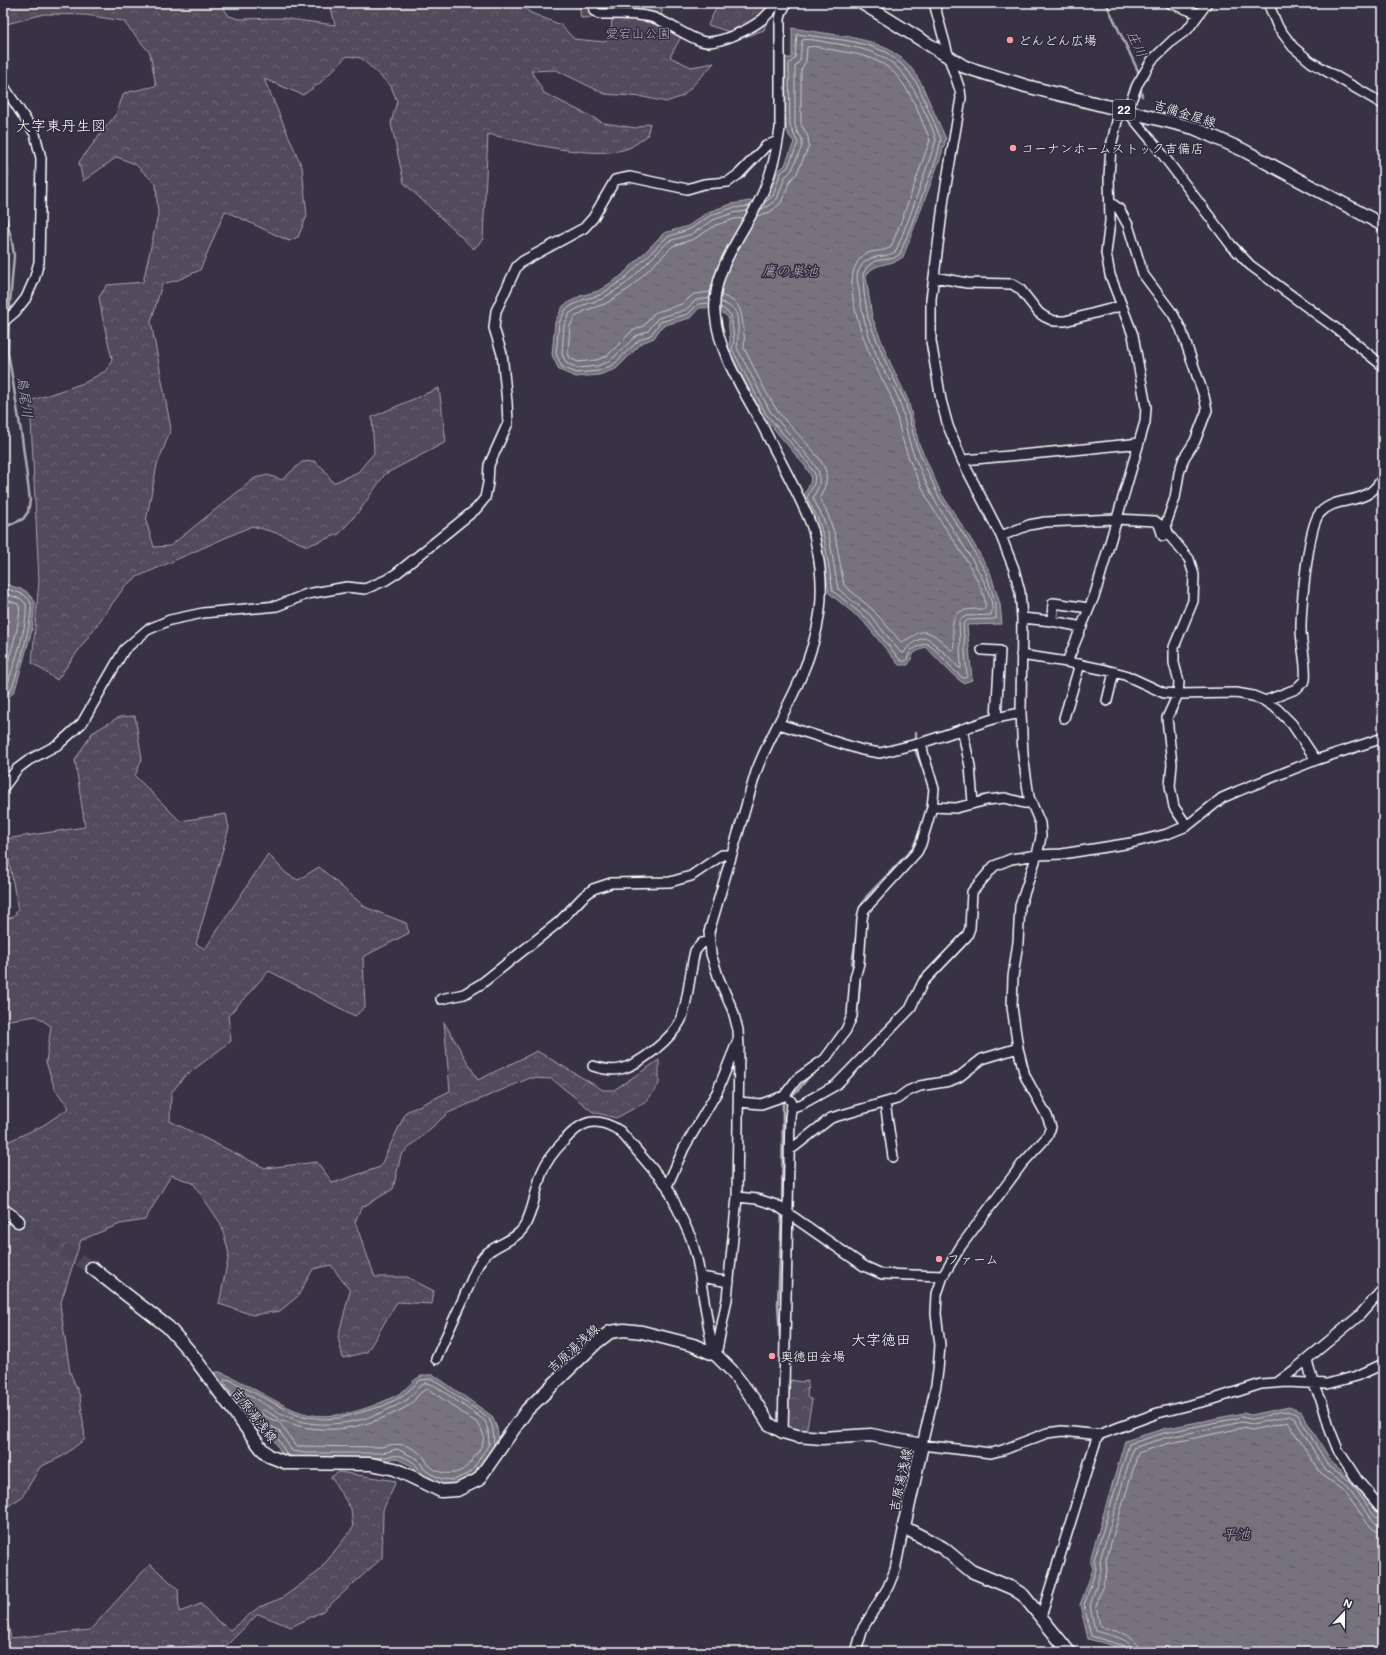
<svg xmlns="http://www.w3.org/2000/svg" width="1386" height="1655" font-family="Mali,'Klee One',sans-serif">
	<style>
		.forest { fill: url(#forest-crowns); stroke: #a8a6ae }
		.water { fill: url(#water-ripples); stroke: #adabb2 }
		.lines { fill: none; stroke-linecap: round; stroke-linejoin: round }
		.shore { stroke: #c8c7cc; stroke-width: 1 }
		.stream { stroke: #adabb2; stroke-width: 2.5 }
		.major-tunnel { stroke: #4b4758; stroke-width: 12; stroke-dasharray: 12 6; stroke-linecap: butt }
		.minor-casing { stroke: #fff; stroke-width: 12 }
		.major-casing { stroke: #fff; stroke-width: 15 }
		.minor { stroke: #2f2a3d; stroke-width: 9 }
		.major { stroke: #2f2a3d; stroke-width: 12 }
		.poi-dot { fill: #ff9aa2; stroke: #2f2a3d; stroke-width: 1.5 }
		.labels { text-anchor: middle; stroke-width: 3; stroke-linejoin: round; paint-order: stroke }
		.shield { fill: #2f2a3d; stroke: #c1bfc5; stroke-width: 1 }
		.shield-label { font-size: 12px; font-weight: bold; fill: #fff }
		.park-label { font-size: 13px; fill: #b9b7be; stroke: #2f2a3d }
		.poi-label { font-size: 13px; fill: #fff; stroke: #2f2a3d; text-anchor: start }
		.street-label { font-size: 13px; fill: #fff; stroke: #2f2a3d }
		.water-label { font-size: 14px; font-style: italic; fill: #b4b2b9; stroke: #2f2a3d }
		.quarter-label { font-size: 15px; fill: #fff; stroke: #2f2a3d }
	</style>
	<defs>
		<pattern id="forest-crowns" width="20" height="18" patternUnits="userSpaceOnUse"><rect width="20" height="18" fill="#514c5c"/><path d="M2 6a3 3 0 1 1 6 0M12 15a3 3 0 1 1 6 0" fill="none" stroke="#6b6774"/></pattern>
		<pattern id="water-ripples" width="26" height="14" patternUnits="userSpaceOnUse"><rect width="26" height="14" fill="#76737f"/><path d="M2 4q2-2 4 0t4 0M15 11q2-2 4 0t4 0" fill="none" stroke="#5f5e63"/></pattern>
	</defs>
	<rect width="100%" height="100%" fill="#373345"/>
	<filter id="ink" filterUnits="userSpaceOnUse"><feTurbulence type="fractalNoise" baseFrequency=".025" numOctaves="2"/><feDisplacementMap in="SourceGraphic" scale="8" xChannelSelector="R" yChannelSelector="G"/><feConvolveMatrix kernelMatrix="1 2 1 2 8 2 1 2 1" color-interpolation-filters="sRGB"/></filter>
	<g filter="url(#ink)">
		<path class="forest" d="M3 3H220L229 16 239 19 281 18 335 25 330 3H522L529 12 561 25 574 39 605 42 611 33 612 17 581 18 579 3H665L662 9 661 23 681 37 670 57 691 67 714 63 683 96 666 102 643 97 605 94 556 70 531 71 544 93 604 123 636 128 650 123 647 136C641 140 635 145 629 148 596 161 523 142 488 134L483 239 474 249 404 183 391 123 397 101 391 86 361 58 347 56 320 83 303 95 264 79 302 167 307 216 298 237 289 241 225 211 200 270 178 280 162 284 151 322 171 429 157 465 146 521 154 547 170 546 255 478 268 475 282 480 302 462 314 461 324 469 333 483 358 472 374 453 372 417 439 388 446 442 385 474 360 510 339 534 307 546 280 534 252 526 137 577 125 586 57 680 32 663 39 580 30 401 84 383 107 370 112 359 103 320 99 297 107 285 143 282 158 215 156 184 135 164 117 157 83 181 79 162 116 114 124 93 156 86 150 53 123 21 86 15 44 14 3 25Z
			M708 3H771L764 30 745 37 708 25 717 6Z
			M135 716 142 759 135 776 180 821 226 814 229 828 196 944 205 949 268 854 287 874 298 880 319 867 365 907 406 923 409 933 363 957 365 1007 355 1016 269 971 228 1016 231 1041 184 1077 171 1093 170 1121 265 1168 317 1162 333 1183 380 1167 406 1112 450 1091 444 1022 478 1080 537 1051 603 1090H614L659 1060V1084L646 1102 616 1118 593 1112 552 1079 530 1078 448 1113 401 1155 393 1189 361 1208 355 1222 375 1277H407L434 1291 432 1304 397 1302 367 1352 343 1358 338 1337 350 1291 331 1265 313 1269 298 1296 280 1311 253 1315 219 1304 229 1254 221 1224 193 1183 171 1175 145 1220 120 1224 81 1240 60 1305 70 1372 80 1396 85 1439 63 1456 40 1467 22 1497 3 1509V1144L42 1126 69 1108 55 1089 46 1062 51 1026 36 1016 3 1021V920L13 917 18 910 5 839 85 827 75 760 92 733 119 717Z
			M791 1380 802 1382 808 1381 807 1397 812 1400 806 1433 785 1427V1394Z
			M339 1472 396 1481 383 1510 382 1558 323 1611 291 1627 258 1614 221 1651 202 1645 175 1649 174 1652H3V1601L11 1638 90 1630 150 1564 178 1589 179 1612 201 1604 215 1619 230 1630 259 1607 282 1598 318 1572 353 1528 351 1509 331 1477Z"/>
		<path class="water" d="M792 28 850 37 871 42 888 49 903 59 912 69 921 83 946 139 940 159 903 257C890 267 875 261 866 276L872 317 889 360 908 400 919 444 941 493 972 541 990 572 1000 604 1002 624 967 625 972 680 963 683C949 673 938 658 925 647L914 653 908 665H899L863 621 829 593 820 539 814 521 803 498 810 483 811 476 805 466 763 416 728 349 730 340 728 317C717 309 712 307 699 308L690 318 662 326 654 338 642 343 616 369 599 375 576 377 559 370 552 355 555 322 563 306 580 296 598 291 621 276 664 233 688 226 708 212 731 204 763 199 769 194 777 172 785 165 794 142 789 136 786 127 785 58H792Z
			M3 583 26 591 35 602 32 630 15 690 3 705Z
			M3 729 10 739 3 751Z
			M212 1372H220L232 1377C253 1388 275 1402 297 1411 328 1423 367 1410 395 1396 412 1388 412 1373 434 1375L492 1416 497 1428 499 1442 477 1479 446 1489 416 1473 412 1466 395 1458 385 1462 284 1458 272 1436 255 1430Z
			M1289 1407 1301 1412 1333 1464 1344 1474 1353 1478 1357 1486 1383 1518V1652H1128L1111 1645 1088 1639 1080 1605 1093 1569 1090 1560 1125 1441 1163 1429 1243 1413 1251 1415Z"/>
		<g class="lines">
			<path class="shore" d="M711 292 694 294 682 304 654 313 644 326 632 331 607 356 596 360 578 362 570 358 568 353 570 326 575 317 586 310 605 304 630 288 673 246 694 239 716 225 734 219 744 218
				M721 295C740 303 741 307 743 326 744 334 745 340 744 348 754 367 763 389 775 407 786 425 821 453 826 472 828 482 823 490 820 498L828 515 835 535 844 585 873 610 901 642C906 641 912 636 918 633 931 628 942 642 951 650H953C957 637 944 613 966 610 972 609 979 609 985 609 990 586 939 522 928 500 920 483 910 464 905 447 900 433 898 419 894 405 890 392 882 380 876 367 864 344 842 286 857 263 866 247 880 254 891 247L905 211 930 140C926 130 921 119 917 109 898 68 883 57 838 51 828 49 816 45 807 47L806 61 801 70V124L808 137 809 146 797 173 790 181 781 203 770 212 757 216
				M710 298 696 300 685 310 658 318 648 331 636 336 610 361 597 366 578 368 566 363 562 354 564 325 570 313 584 305 602 299 627 283 669 241 692 234 713 220 733 213 747 211
				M721 302C726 304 734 308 736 313 739 320 738 341 737 348L770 411 811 460 819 472V485L813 498 823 518 829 536 838 589 870 615 901 653H904C908 645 918 638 927 638L947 655 959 668H961L959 621 966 616 991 615C1001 592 944 520 933 497 925 481 917 464 911 447 906 433 905 417 900 403 896 390 887 377 881 365 870 342 861 315 859 290 858 284 856 277 858 272 867 250 884 261 896 251L911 213 936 140C933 128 927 117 922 106 902 62 885 52 838 44 827 43 812 38 802 40L800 60 795 67V125L797 132 802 139V146L792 170 785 177 777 199 768 206 761 209
				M710 303 698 304 688 314 660 322 651 335 639 340 613 365 598 371 577 373 562 367 556 354 559 323 566 309 582 300 600 295 624 279 667 237 690 229 711 215 732 208 750 206
				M721 307 731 315 734 340 732 349 766 414 808 463 815 474 814 484 807 498 818 519 824 538 833 591 866 618 901 661H906L911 650 926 643C941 652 949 668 963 678L967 677 963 624 967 620 996 619V605L986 573 969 543 938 495 916 445 905 401 885 361 868 318 864 293 863 274 867 267 875 261 894 258 900 254 937 157 941 139 918 85 909 72 900 63 886 52 870 46 850 41 797 34 795 58 789 64 790 126 798 143 788 167 780 174 773 196 764 203
				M3 588C12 591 29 593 31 604 34 614 17 676 12 687 10 692 6 696 3 700
				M3 593 21 599 26 604C28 627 14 663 7 686L3 692
				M3 599 18 604C25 612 6 667 3 679
				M426 1383 434 1385 480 1417 485 1421 488 1430 489 1444 471 1472 454 1480 442 1479 431 1474 424 1469 418 1459 397 1449 383 1453H305L292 1451 279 1430 260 1422 240 1394 243 1392C260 1401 276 1412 294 1419 321 1430 364 1422 389 1409 395 1406 403 1403 408 1399 414 1393 418 1386 426 1383Z
				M428 1389 476 1422C481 1426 485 1435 483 1442 481 1449 474 1457 470 1463 460 1476 441 1477 429 1465 426 1462 425 1458 422 1455 409 1444 397 1442 382 1447L296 1446 279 1422 282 1420C322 1438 369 1428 408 1406 415 1402 419 1390 428 1389Z
				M264 1410 278 1418V1420L276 1421 264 1416 261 1412Z
				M291 1456 287 1455 275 1433 257 1426 224 1382 225 1379 230 1380 297 1415 323 1419 340 1418 383 1406 403 1396 420 1380 432 1379 489 1418 493 1429 494 1445
				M375 1458C392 1458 397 1450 414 1463 418 1466 419 1472 424 1475
				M1128 1652 1125 1646 1091 1636 1084 1605 1096 1570 1094 1560 1129 1444 1164 1433 1242 1417C1245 1418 1249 1419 1252 1419 1267 1418 1284 1405 1298 1415L1329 1467 1350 1481 1373 1514 1379 1520H1383
				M1133 1652C1132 1637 1106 1635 1095 1631L1090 1606 1101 1571 1100 1560 1133 1448 1165 1438 1242 1422 1252 1424 1290 1416 1295 1419 1325 1470 1346 1485 1375 1523 1383 1526
				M1139 1652C1138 1633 1114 1632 1100 1626L1096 1606 1107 1572 1106 1560 1138 1453 1166 1444 1242 1428 1252 1430 1288 1422 1321 1474 1342 1489 1371 1527 1376 1531 1383 1532"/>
			<path class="stream" d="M1106 3 1138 71 1139 76
				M1140 85 1142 96
				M3 154C11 171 7 180 3 198
				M3 207 12 241 14 256 9 314
				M3 528 23 519 28 512 30 500 22 438 8 352 9 321
				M916 742V732
				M916 747V752L926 776
				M860 908 867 896 913 848 922 825
				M854 969 852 964 857 931
				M850 1032 856 1019 860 983 859 979
				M816 1071 824 1066 826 1063
				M782 1206 783 1103 799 1089 812 1073
				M780 1337 778 1305 782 1211"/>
			<path class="major-tunnel" d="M18 1221 92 1268"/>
			<defs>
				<path id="minor" d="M593 3 594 11 599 14C616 14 635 13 651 17 669 22 683 35 701 41 717 46 750 29 763 19 768 14 773 9 777 3
					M934 3 949 58 960 90 961 98 944 197 934 277 931 299V341L941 400 948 426 962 460 1001 536 1014 569 1020 592 1022 618 1021 713 1023 755 1029 797 1040 823 1041 837 1037 855 1020 906 1018 942 1013 977 1012 1007 1018 1048 1025 1076 1047 1116 1051 1127 1047 1137 1022 1164 961 1246 943 1276 937 1294 936 1314 940 1345 938 1370 936 1385 922 1445 991 1453 1003 1450 1047 1433 1062 1431 1091 1434H1101L1158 1413 1214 1399 1261 1384 1287 1382 1327 1384 1357 1376 1383 1364
					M1170 3 1199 14
					M1207 3 1188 29 1173 40 1152 60 1137 85 1127 111 1156 146 1231 245 1250 265 1345 335 1383 366
					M1268 3 1278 27 1293 47 1311 62 1383 104
					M3 85 35 134 41 158 39 262 34 280 26 298 15 312 3 322
					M1110 202 1119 209 1128 225 1143 274 1173 314 1181 329 1204 396 1207 410 1195 441 1184 458 1179 473 1175 498 1166 524 1167 530 1169 535 1189 559 1194 575 1193 601 1174 647V663L1179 682 1178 694 1167 718 1172 764 1170 786 1174 807 1187 826
					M934 277 967 283 1012 284 1020 289 1039 313 1045 317 1054 321H1065L1121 306
					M962 460C1021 455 1080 450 1139 443
					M1001 536 1029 525 1045 522 1116 519 1155 521 1159 524 1163 536
					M1022 618 1052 621 1082 627
					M1052 621 1053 603 1089 608
					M982 650 1000 651 996 718
					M1021 655 1067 662 1106 670 1125 675 1164 693 1178 694 1236 693 1253 696 1263 700 1277 709 1292 724 1316 760
					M1067 662 1095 594 1145 422 1146 407 1133 335 1110 275 1106 253 1110 221 1109 176 1111 146 1120 109
					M1107 701 1114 672
					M1265 701 1296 689 1305 680C1307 664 1301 646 1301 629 1301 609 1308 525 1320 513 1339 493 1366 509 1383 477
					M1064 718 1080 664
					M779 724 839 743 862 750 880 753 921 743 996 718 1021 713
					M962 729 970 766 973 803
					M3 788 17 769 29 760 59 744 82 723 124 650 147 630 170 620 203 613 277 606 307 594 347 587 365 589 386 580 397 573 476 509 485 498 488 483 489 465 508 423 507 402 502 354 494 328 496 311 517 266 523 261 584 228 593 218 615 180 630 177 687 189 704 184 728 182 739 174 766 146 778 141
					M932 807 956 808 987 800 1005 798 1024 803H1032
					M441 999 464 994 481 984 559 922 583 897 593 889 611 883 670 882 691 876 722 855H731
					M593 1066C602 1069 611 1071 620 1069 640 1065 672 1038 681 1020 688 1002 690 971 695 951L702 943 710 941
					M739 1102 761 1104 784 1096 797 1079 825 1059 846 1030 852 1016 855 978 859 963 862 919 864 910 917 852 921 844 932 807 934 789 924 756 921 743
					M792 1103 796 1106 802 1104 836 1085 870 1050 910 1009 923 982 967 936 970 928 972 892 994 866 1011 859 1037 855 1062 854 1131 843 1167 834 1187 826 1222 798 1238 791 1316 760 1383 738
					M885 1103 893 1157
					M789 1149 794 1147 831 1118 897 1099 908 1091 920 1086 950 1081 959 1077 982 1059 1018 1048
					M667 1186 684 1148 717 1092 738 1040
					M737 1197 757 1199 776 1205 864 1266 882 1274 943 1276
					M701 1277 729 1282
					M716 1355 727 1299 737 1197 739 1048 738 1030 733 1011 719 979 711 954 709 932 756 772C768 739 787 710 801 677 820 633 827 593 816 545 815 538 813 529 810 522 797 490 779 459 764 429 745 392 719 356 715 314 711 267 747 231 764 190 772 171 777 150 780 129V19L782 11 787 3
					M436 1359C446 1336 457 1313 467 1290 472 1280 475 1269 481 1260 490 1245 515 1242 524 1227 534 1210 535 1190 542 1172 547 1160 554 1151 563 1142 581 1121 595 1115 620 1131L667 1186 691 1238 697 1259 713 1353
					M1307 1360 1313 1383 1322 1402 1330 1430 1338 1450 1358 1481 1383 1510
					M1278 1382 1294 1370 1359 1316 1383 1289
					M783 1432 790 1117 792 1103 790 1100
					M1041 1617 1098 1434
					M856 1652 863 1628 888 1587 895 1570 904 1526"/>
				<path id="major" d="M862 3 965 67 1026 86 1194 128 1243 150 1383 225
					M3 1210 18 1221
					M92 1268 168 1327 190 1352 261 1448 269 1456 287 1463 371 1464 395 1469 441 1491 457 1490 478 1480 527 1410 597 1342 610 1332 624 1330 642 1332 693 1345 716 1355 731 1370 754 1400 769 1424 783 1432 797 1436 822 1438 871 1435 922 1445 904 1526 907 1529 943 1548 971 1571 1012 1588 1023 1595 1069 1652"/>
			</defs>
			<use href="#minor" class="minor-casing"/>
			<use href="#major" class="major-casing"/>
			<use href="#minor" class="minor"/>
			<use href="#major" class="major"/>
		</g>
	</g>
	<g class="poi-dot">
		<circle cx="1010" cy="40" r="4"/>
		<circle cx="1013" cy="148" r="4"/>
		<circle cx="939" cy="1259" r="4"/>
		<circle cx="772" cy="1356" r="4"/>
	</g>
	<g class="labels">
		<rect class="shield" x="1113" y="100" width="22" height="20" rx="3"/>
		<g class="shield-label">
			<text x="1124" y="114">22</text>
		</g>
		<g class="park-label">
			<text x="638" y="38">愛宕山公園</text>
		</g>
		<g class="poi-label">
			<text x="1018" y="45">どんどん広場</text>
			<text x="1021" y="153">コーナンホームストック吉備店</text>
			<text x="947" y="1264">ファーム</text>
			<text x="780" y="1361">奥徳田会場</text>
		</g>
		<g class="street-label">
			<text transform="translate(1185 113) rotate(17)" y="5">吉備金屋線</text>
			<text transform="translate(573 1348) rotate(-42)" y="5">吉原湯浅線</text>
			<text transform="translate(255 1415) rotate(52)" y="5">吉原湯浅線</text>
			<text transform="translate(900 1480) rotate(-78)" y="5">吉原湯浅線</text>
		</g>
		<g class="water-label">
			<text transform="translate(1137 44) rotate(65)" y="5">庄川</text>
			<text x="790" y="276">鷹の巣池</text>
			<text transform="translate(25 397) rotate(82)" y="5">鳥尾川</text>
			<text x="1236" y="1539">平池</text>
		</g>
		<g class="quarter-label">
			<text x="61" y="131">大字東丹生図</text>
			<text x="881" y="1345">大字徳田</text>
		</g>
	</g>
	<rect width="1386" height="1655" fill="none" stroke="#2f2a3d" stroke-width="16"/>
	<rect x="8" y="8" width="1370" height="1639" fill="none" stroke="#fff" stroke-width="1.5" filter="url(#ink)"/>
	<g transform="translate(1344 1613) rotate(22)" stroke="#2f2a3d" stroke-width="3" paint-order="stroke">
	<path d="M0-3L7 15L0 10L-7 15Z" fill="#ffffff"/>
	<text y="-6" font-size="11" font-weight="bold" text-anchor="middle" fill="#ffffff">N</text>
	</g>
</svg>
